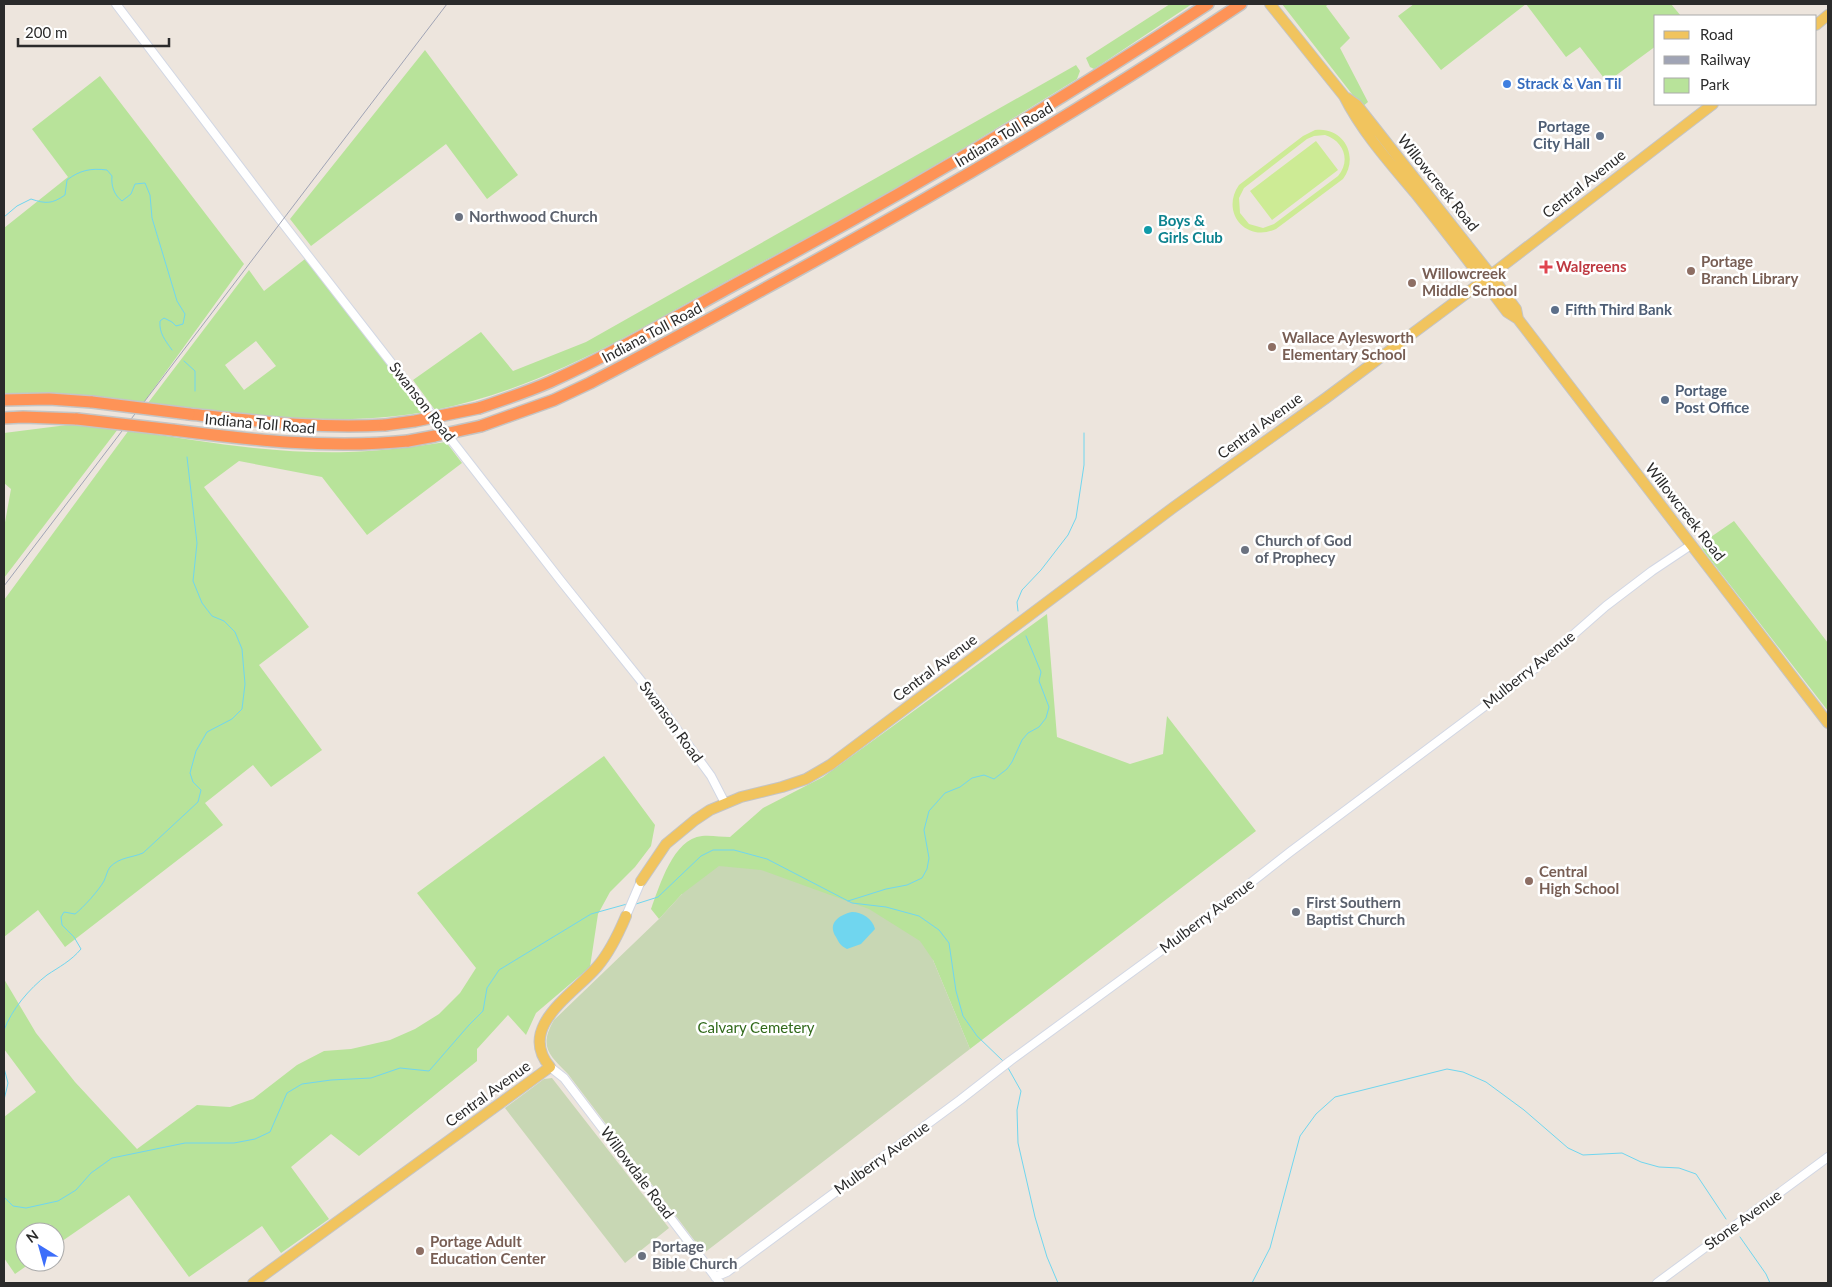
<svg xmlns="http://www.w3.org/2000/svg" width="1832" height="1287" font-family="Lato,sans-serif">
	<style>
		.green { fill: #b8e39a; fill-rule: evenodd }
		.cemetery { fill: #c8d7b4 }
		.pitch { fill: #cdeb95; fill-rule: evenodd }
		.water { fill: #70d6ef }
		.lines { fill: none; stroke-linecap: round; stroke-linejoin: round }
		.stream { stroke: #70d6ef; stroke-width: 1 }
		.minor-casing { stroke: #d2d7e4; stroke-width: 10 }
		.major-casing { stroke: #c4c4c4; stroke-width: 12 }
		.highway-casing { stroke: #c4c4c4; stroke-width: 14 }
		.minor { stroke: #fff; stroke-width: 8 }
		.major { stroke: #f1c45e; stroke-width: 10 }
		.highway { stroke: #fe9357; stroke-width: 11 }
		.rail { stroke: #a0a4b5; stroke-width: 1 }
		.highway-bridge-casing { stroke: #c4c4c4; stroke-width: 14; stroke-linecap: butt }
		.highway-bridge { stroke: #fe9357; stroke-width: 11 }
		.shop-dot { fill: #3f7fe0; stroke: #fff; stroke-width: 2 }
		.service-dot { fill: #5c6f8a; stroke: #fff; stroke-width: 2 }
		.worship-dot { fill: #6b7280; stroke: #fff; stroke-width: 2 }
		.culture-dot { fill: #0f9aa8; stroke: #fff; stroke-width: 2 }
		.health-dot { fill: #e0444e; stroke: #fff; stroke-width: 2 }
		.education-dot { fill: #8d6e63; stroke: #fff; stroke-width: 2 }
		.labels { text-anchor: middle; stroke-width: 5; stroke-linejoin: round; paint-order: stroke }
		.shop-label { font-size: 15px; font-weight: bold; fill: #366cbe; stroke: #fff; text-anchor: start }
		.service-label { font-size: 15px; font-weight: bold; fill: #4e5e75; stroke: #fff; text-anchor: start }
		.street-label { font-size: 15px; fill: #2b2b2b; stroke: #fff }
		.worship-label { font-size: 15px; font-weight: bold; fill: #5b616d; stroke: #fff; text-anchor: start }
		.culture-label { font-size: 15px; font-weight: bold; fill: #0d838f; stroke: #fff; text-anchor: start }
		.education-label { font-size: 15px; font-weight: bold; fill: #785e54; stroke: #fff; text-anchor: start }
		.health-label { font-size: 15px; font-weight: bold; fill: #be3a42; stroke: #fff; text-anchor: start }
		.park-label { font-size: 15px; fill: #30691a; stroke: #fff }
	</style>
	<rect width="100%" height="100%" fill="#ede5dd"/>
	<path class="green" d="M1170 4H1192L1094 69 1090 67 1086 58Z
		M1282 4H1329L1326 6 1350 38 1340 48 1368 102 1362 107Z
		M1414 4H1671L1681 16H1656V46L1607 82 1580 47 1566 57 1526 4 1441 70 1398 16Z
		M425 50 518 175 487 199 446 144 311 246 290 219Z
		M1076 65 1080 71 1077 79C999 127 922 174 843 219 805 240 765 260 727 281 633 333 541 389 435 410L413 380 481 332 513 371 586 342Z
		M100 76 244 264 144 402 70 394 4 393V228L68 177 32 129Z
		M305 259 425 412C333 428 240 414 148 403L249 270 264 291ZM256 341 276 366 244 390 225 365Z
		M75 424 118 429 4 578V528L11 489 4 483V433Z
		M129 430C202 442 275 454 348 452 381 451 414 447 446 442L462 463 367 535 322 477 239 461 204 487 309 627 259 665 322 750 271 787 253 765 205 803 223 825 65 947 38 910 4 937V600Z
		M1734 521 1828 643V711L1703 550 1702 546 1705 541Z
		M1047 614 1057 737 1130 764 1163 754 1167 716 1256 831 970 1049 933 960 682 894 659 919 651 909C660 885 673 839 702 836 711 835 721 837 730 837L763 808 823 777Z
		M604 756 655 825 651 846 635 867 610 892 598 914 590 967 536 1013 526 1035 508 1015 477 1049V1061L359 1156 331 1134 291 1167 329 1219 281 1253 262 1226 189 1277 129 1195 55 1246V1232H25V1262H32L15 1274 4 1258V1117L36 1092 4 1049V979L36 1033 75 1082 137 1149 197 1105 230 1107 253 1099 297 1065 324 1051 351 1049 390 1040 415 1029 439 1014 460 993 476 968 417 893Z"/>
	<path class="cemetery" d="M719 866 761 870 869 909 920 941 933 960 970 1049 704 1253 568 1074C548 1054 539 1046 554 1020L659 919 682 894Z
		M552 1078 669 1228 625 1263 505 1108 544 1079Z"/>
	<path class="pitch" d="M1315 130C1343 126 1360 156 1343 179L1276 229C1246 243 1220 212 1239 185L1303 136ZM1325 135C1344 141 1351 161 1338 176L1274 224 1263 228 1249 224 1240 213 1239 198 1244 188 1307 139 1314 136Z
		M1316 141 1338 170 1272 220 1250 191Z"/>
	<path class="water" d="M852 912C862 912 873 919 875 929L861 944 847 949C841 946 839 943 836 937 827 923 839 915 852 912Z"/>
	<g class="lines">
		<path class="stream" d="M4 217 17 206 31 199C46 204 52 204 65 195L67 180C80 170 91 168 107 170L112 176C111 186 114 195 122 201L131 194 135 184 145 183 150 195 152 218 177 301 185 314 183 324 176 326 172 322 164 318 160 321C159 333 165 340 172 350
			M184 361 195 371V391
			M1018 611 1017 602 1022 590 1041 570 1068 535 1076 518 1084 465V433
			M848 901 886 889 907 885 922 878 927 869 929 858 924 830 929 811 945 793 960 787 972 778 984 775 994 779 1007 769 1012 762 1022 740 1028 733 1039 727 1046 718 1049 707 1039 681 1041 672 1026 636
			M636 904 658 897 701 856 713 850H734L767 859 852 903 886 907 919 916 939 930 949 943 956 991 963 1016 977 1036 1003 1061
			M4 1030C12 1009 29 989 47 975 59 967 71 961 81 949L74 937 62 925 61 917 64 912 75 914C83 908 99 890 104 881 106 877 107 871 110 867 120 857 131 858 143 853L198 802 201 790 193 782 190 773 196 751 207 732 232 719 242 709 245 684 242 649 235 632 224 621 212 616 202 603 193 581 197 543 187 457
			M1007 1066 1021 1091 1017 1110 1018 1143 1035 1217 1047 1257 1058 1283
			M4 1068 8 1083 4 1100
			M4 1197 13 1206 26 1208 58 1201 76 1190 91 1173 112 1158 185 1143H234L255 1139 270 1132 287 1093 302 1084 331 1080 371 1078 400 1068 429 1071 469 1025 483 1011 487 988 499 970 591 914 627 904
			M1740 1237 1766 1274 1770 1283
			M1252 1283 1270 1248 1300 1136 1316 1114 1335 1097 1447 1069 1463 1072 1486 1082 1524 1110 1568 1148 1583 1155 1622 1153 1641 1162 1659 1167 1679 1168 1696 1174 1726 1219"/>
		<defs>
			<path id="minor" d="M116 4 281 221 561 581 646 687 711 776 725 803
				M626 916 641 881
				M550 1067 564 1078 720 1283
				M715 1277 727 1272 960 1100 1010 1061 1207 917 1290 852 1533 670 1606 606 1652 571 1691 545
				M1657 1283 1828 1157"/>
			<path id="major" d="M1270 4 1344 96C1362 132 1390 163 1416 194 1447 233 1477 272 1507 312L1518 319 1828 723
				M1816 25 1828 15
				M1347 98 1357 105 1491 275 1516 309 1518 319
				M641 881 666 844 695 820 710 810 741 797 782 787 806 779 830 765 1174 507 1326 398 1483 281 1713 104
				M253 1283 550 1067C516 1027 574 994 597 967 610 952 618 935 626 916"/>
			<path id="highway" d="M4 400 49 399 92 402
				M479 408C503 400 527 392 550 382 616 352 679 315 743 280 902 195 1057 103 1208 4
				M189 414C255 421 318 429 385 425
				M4 418 23 417 77 419
				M481 426 554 400 590 383C658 348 726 310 793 273 946 189 1096 101 1241 4
				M173 430C252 440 329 449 408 441"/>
		</defs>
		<use href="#minor" class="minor-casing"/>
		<use href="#major" class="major-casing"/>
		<use href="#highway" class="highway-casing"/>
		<use href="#minor" class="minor"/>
		<use href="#major" class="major"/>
		<use href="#highway" class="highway"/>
		<path class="rail" d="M4 586 447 4"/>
		<defs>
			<path id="highway-bridge" d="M92 402 189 414
				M77 419 173 430
				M385 425 415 421 479 408
				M408 441 435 436 481 426"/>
		</defs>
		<use href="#highway-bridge" class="highway-bridge-casing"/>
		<use href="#highway-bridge" class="highway-bridge"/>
	</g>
	<circle class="shop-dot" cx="1507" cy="84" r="5"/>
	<g class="service-dot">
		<circle cx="1600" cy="136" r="5"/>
		<circle cx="1555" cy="310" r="5"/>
		<circle cx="1665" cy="400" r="5"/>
	</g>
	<g class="worship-dot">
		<circle cx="459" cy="217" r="5"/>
		<circle cx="1245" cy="550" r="5"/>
		<circle cx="1296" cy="912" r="5"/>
		<circle cx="642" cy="1256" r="5"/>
	</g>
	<circle class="culture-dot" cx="1148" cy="230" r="5"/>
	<path class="health-dot" d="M1543.5 259.5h5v5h5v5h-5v5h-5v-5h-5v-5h5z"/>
	<g class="education-dot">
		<circle cx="1691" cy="271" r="5"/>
		<circle cx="1412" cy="283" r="5"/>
		<circle cx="1272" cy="347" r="5"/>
		<circle cx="1529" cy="881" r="5"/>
		<circle cx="420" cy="1251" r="5"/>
	</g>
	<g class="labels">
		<g class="shop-label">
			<text x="1517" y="89">Strack &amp; Van Til</text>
		</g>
		<g class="service-label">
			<text x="1590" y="132" text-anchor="end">Portage<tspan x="1590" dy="17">City Hall</tspan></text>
			<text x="1565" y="315">Fifth Third Bank</text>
			<text x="1675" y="396">Portage<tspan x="1675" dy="17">Post Office</tspan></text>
		</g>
		<g class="street-label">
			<text transform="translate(1004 135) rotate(-31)" y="5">Indiana Toll Road</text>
			<text transform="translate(1438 183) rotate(51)" y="5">Willowcreek Road</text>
			<text transform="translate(1584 184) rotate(-38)" y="5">Central Avenue</text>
			<text transform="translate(652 333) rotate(-28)" y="5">Indiana Toll Road</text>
			<text transform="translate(422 402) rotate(52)" y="5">Swanson Road</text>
			<text transform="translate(260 424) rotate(5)" y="5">Indiana Toll Road</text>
			<text transform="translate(1260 426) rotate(-36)" y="5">Central Avenue</text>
			<text transform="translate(1685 512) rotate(52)" y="5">Willowcreek Road</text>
			<text transform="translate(935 668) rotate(-37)" y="5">Central Avenue</text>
			<text transform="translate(1529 670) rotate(-39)" y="5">Mulberry Avenue</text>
			<text transform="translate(671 722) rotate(54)" y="5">Swanson Road</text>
			<text transform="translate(1207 916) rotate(-37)" y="5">Mulberry Avenue</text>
			<text transform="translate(488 1094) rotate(-36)" y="5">Central Avenue</text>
			<text transform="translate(882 1158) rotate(-36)" y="5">Mulberry Avenue</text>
			<text transform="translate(637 1173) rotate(53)" y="5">Willowdale Road</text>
			<text transform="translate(1743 1220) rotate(-36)" y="5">Stone Avenue</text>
		</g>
		<g class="worship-label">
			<text x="469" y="222">Northwood Church</text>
			<text x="1255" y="546">Church of God<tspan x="1255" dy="17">of Prophecy</tspan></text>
			<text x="1306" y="908">First Southern<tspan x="1306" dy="17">Baptist Church</tspan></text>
			<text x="652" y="1252">Portage<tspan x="652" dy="17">Bible Church</tspan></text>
		</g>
		<g class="culture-label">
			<text x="1158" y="226">Boys &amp;<tspan x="1158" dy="17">Girls Club</tspan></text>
		</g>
		<g class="education-label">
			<text x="1701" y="267">Portage<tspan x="1701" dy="17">Branch Library</tspan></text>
			<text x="1422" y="279">Willowcreek<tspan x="1422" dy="17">Middle School</tspan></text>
			<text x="1282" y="343">Wallace Aylesworth<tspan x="1282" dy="17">Elementary School</tspan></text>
			<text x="1539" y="877">Central<tspan x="1539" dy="17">High School</tspan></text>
			<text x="430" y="1247">Portage Adult<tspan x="430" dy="17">Education Center</tspan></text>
		</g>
		<g class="health-label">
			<text x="1556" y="272">Walgreens</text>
		</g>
		<g class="park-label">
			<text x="756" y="1033">Calvary Cemetery</text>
		</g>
	</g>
	<rect width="1832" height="1287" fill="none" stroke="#2b2b2b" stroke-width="10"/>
	<rect x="1654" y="15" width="162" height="90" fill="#ffffff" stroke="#aaaaaa"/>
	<rect x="1664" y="31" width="25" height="8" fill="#f1c45e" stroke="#aaaaaa"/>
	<text x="1700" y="40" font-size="15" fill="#2b2b2b">Road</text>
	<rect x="1664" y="56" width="25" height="8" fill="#a0a4b5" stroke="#aaaaaa"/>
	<text x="1700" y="65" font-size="15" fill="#2b2b2b">Railway</text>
	<rect x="1664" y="78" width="25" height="15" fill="#b8e39a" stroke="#aaaaaa"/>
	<text x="1700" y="90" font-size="15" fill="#2b2b2b">Park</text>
	<g transform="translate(40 1247) rotate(323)"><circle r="24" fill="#ffffff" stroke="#aaaaaa"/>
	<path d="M0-4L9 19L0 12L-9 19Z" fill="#3d6efa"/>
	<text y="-8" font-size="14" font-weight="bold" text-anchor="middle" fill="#2b2b2b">N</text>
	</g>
	<path d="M18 38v8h151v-8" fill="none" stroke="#2b2b2b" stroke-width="2.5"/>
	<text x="25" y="38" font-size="15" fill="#2b2b2b" stroke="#ffffff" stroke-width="4" paint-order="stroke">200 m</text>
</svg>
